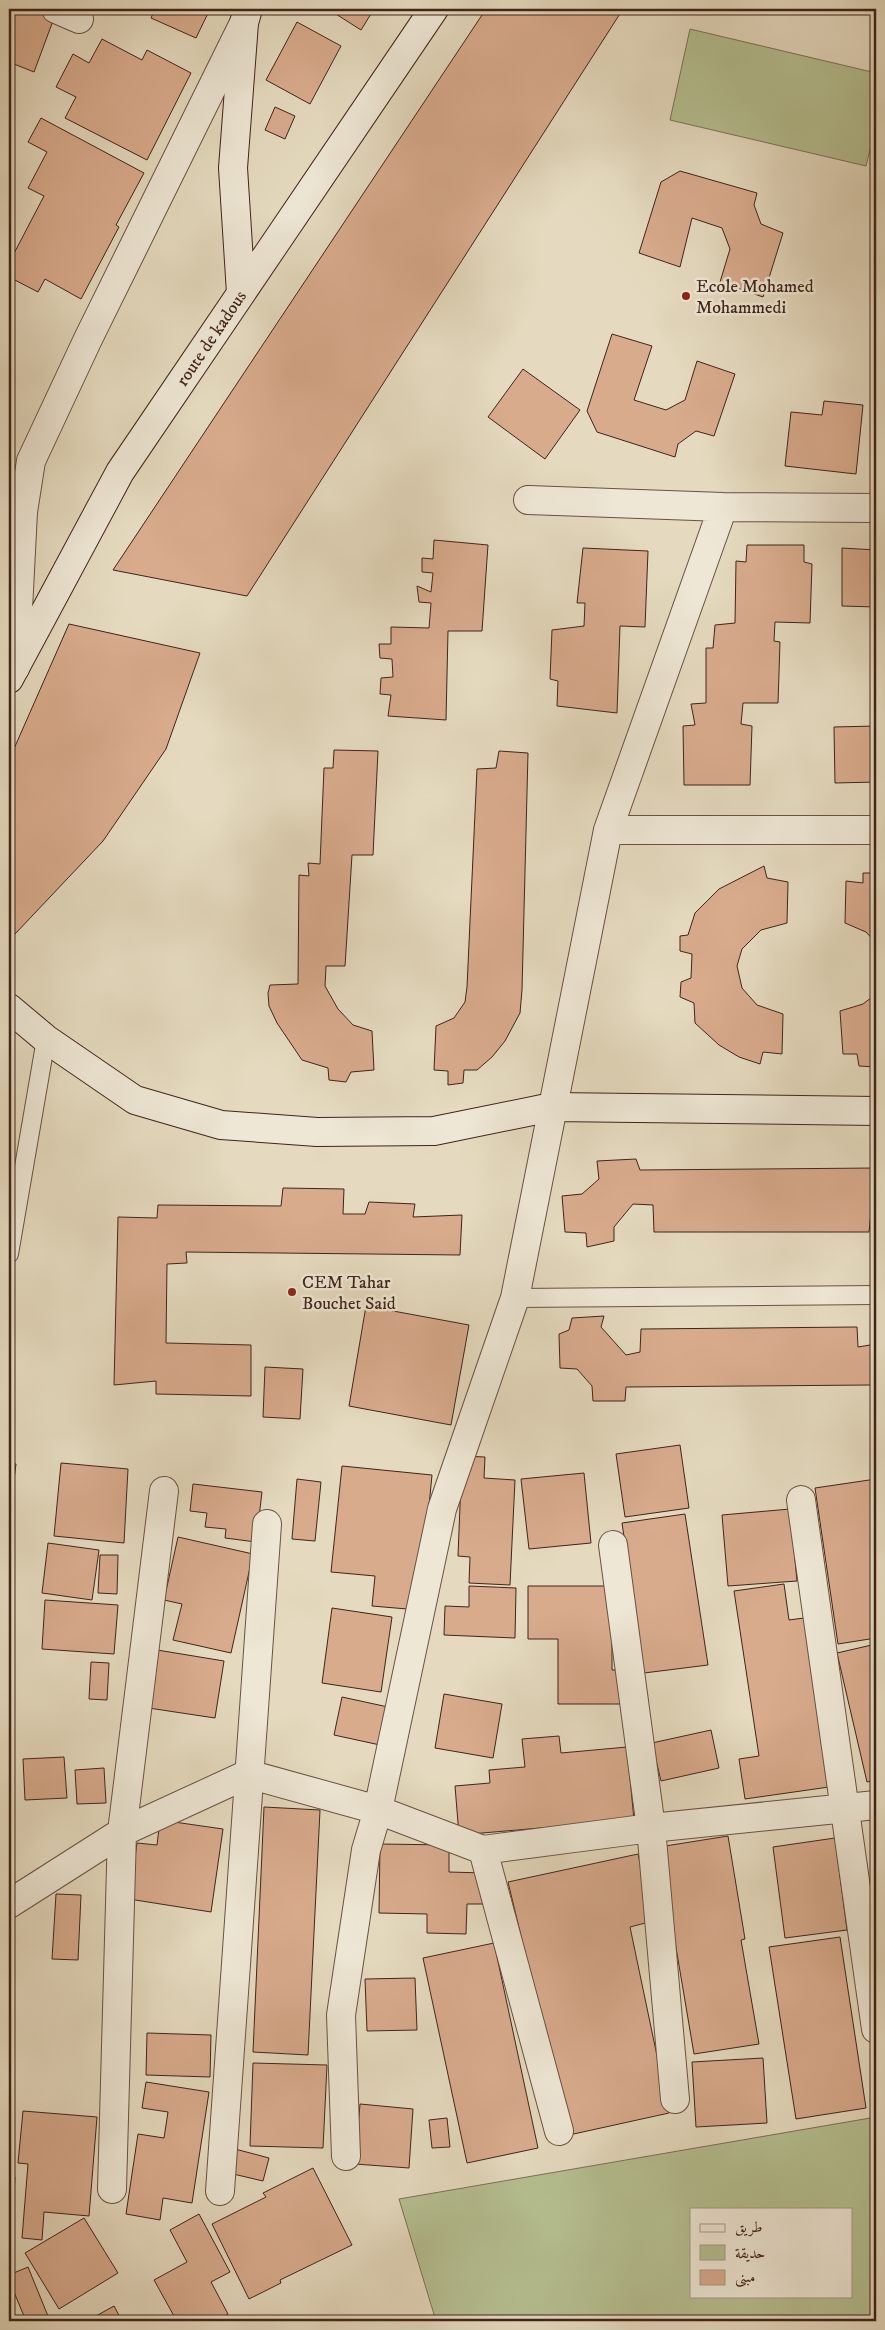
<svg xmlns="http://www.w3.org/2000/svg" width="885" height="2330" font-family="'IM FELL DW Pica',Amiri,serif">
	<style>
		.green { fill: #b5bf91; stroke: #7a7255; fill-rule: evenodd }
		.building { fill: #d8ab8d; stroke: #402419 }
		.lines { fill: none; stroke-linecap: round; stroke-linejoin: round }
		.lane-casing { stroke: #695242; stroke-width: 20 }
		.street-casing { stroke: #695242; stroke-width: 30 }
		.secondary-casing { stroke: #402419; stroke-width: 30 }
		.lane { stroke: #eee7d5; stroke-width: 18 }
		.street { stroke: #eee7d5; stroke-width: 28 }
		.secondary { stroke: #eee7d5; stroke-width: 28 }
		.poi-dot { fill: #8f2418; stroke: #eee7d5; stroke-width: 2 }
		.labels { text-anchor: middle; stroke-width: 5; stroke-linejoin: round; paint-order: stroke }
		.poi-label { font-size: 18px; fill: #402419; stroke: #eee7d5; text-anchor: start }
		.street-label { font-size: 18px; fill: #402419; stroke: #eee7d5 }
	</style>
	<rect width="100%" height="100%" fill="#e5dabf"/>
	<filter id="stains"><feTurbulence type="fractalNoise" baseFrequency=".004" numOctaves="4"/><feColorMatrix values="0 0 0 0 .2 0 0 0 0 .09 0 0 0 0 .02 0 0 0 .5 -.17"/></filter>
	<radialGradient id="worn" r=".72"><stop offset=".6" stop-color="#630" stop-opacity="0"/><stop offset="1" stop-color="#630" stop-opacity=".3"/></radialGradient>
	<path class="green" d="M690 29 876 73V125L866 166 670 120Z
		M876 2117V2321H436L399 2199ZM691 2209H851V2296H691Z"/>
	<path class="building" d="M9 9H29L54 18 34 72 9 62Z
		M155 9H210L196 38 151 18Z
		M328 9H374L361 30Z
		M486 9H623L247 596 113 570Z
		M297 22 341 46 310 104 266 80Z
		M102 39 142 60 147 50 191 73 147 160 65 118 76 97 56 87 73 54 89 63Z
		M275 107 295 116 285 139 265 130Z
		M41 118 144 173 116 225 119 227 81 299 45 279 38 292 9 277V263L44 196 28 188 47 152 28 142Z
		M680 171 757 193 754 205 761 224 783 233 763 297 720 282 730 249 722 228 692 218 680 267 639 253 661 182Z
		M612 334 652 346 634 400 666 410 685 400 697 361 735 374 714 436 696 431 678 444 675 457 597 432 587 411Z
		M523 369 580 410 545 459 488 417Z
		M824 401 863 405 856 474 785 466 791 412 822 415Z
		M434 540 488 545 482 631H448L446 720 388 716 391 695 380 694 381 678 393 677 392 659 380 658 379 644H391V627L429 628 431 603 419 602 417 586 431 592 433 573 422 572V558L433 559Z
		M747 545H804V562L812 564 810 623 775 622 774 641 780 642 778 703H743L741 724 752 726 750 785H684L683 726 695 725 691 704 706 703V648H713L715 625 735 623 736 561 746 562Z
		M583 548 648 551 645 627 620 626 617 713 557 706 558 681 550 679 552 630 584 626 585 603H577Z
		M842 548 876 550V607L842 606Z
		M69 624 200 653 166 749 103 841 15 934 9 914V760Z
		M876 726V782L835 783 834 727Z
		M334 750 378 751 373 855H352L345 966H326L325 986 338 1009 353 1025 372 1031 374 1070 351 1072 346 1082 329 1080 328 1068 302 1060 277 1023 269 1006 268 993 270 985 298 984 299 875 309 876 308 863 320 864 324 768H333Z
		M499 751 528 753 522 990 520 1013 505 1041 492 1057 477 1070H464L463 1083 448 1085V1071L434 1070 436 1026 454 1018 465 1002 467 987 477 769 496 768Z
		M764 866 767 878 788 882 787 923 761 930 742 949 737 966 742 988 757 1005 783 1014 782 1054 763 1052 760 1064 739 1057 719 1045 695 1023 694 1003 680 997 681 982 691 978 692 954 680 951V936L688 935 695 913 719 889Z
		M863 873H876V943L866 932 845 923 846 881 863 883Z
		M876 994V1067L859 1066 857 1054H843L840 1011 863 1004Z
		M636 1159 640 1170 876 1168V1204H872L869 1232H654L653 1205 633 1204 614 1227V1241L587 1247 586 1233 565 1232 562 1196 582 1194 599 1179 597 1161Z
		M283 1188 344 1189 343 1214H365L369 1202 415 1204 413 1217 462 1215 460 1255 186 1252 187 1263 167 1264 166 1343 251 1345V1396L156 1394V1381L114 1385 118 1217 157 1218 158 1205 281 1206Z
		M366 1306 469 1325 451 1425 349 1406Z
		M604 1316 601 1327 626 1355 640 1352 641 1329 857 1327 858 1347 876 1344V1400H874L871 1385 626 1387 625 1401H593L592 1386 577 1369 560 1368 559 1334 569 1330 572 1318Z
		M265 1367 303 1369 300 1419 263 1417Z
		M680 1445 689 1508 625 1517 616 1454Z
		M462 1456 485 1457 484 1478 515 1480 510 1585 469 1583 470 1557 458 1556Z
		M9 1463 16 1464 9 1517Z
		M61 1463 128 1469 124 1543 54 1536Z
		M342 1466 432 1475 419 1610 372 1606 375 1576 331 1572Z
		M584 1473 591 1543 529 1549 521 1479Z
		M297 1479 321 1482 315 1541 292 1539Z
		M876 1479V1638L838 1644 815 1488Z
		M193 1484 262 1492 256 1542 225 1538 226 1529 205 1527 207 1513 190 1511Z
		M790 1509 797 1581 728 1586 722 1515Z
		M685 1514 708 1665 644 1673 622 1523Z
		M9 1534H12L9 1570Z
		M178 1537 253 1554 231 1653 173 1640 182 1604 164 1600Z
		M48 1543 99 1550 92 1600 42 1593Z
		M100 1555H118L117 1594 98 1593Z
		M784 1584 789 1620 804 1618 829 1787 745 1799 739 1759 759 1756 734 1591Z
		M469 1586 516 1588 515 1638 444 1635 445 1606 469 1607Z
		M528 1586H612V1670H622V1704H558V1639H528Z
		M45 1600 118 1605 114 1654 42 1649Z
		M332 1608 392 1617 381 1692 322 1683Z
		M876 1644V1780L867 1782 837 1653Z
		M151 1649 224 1661 215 1718 142 1707Z
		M91 1662 109 1663 107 1700 89 1699Z
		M444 1694 502 1704 493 1758 435 1748Z
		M342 1697 388 1707 380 1745 334 1735Z
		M711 1730 719 1768 661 1781 652 1743Z
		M559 1736 561 1753 627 1747 634 1820 459 1835 455 1786 490 1783 489 1770 525 1767 522 1739Z
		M64 1757 67 1798 25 1800 23 1759Z
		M104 1768 106 1803 77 1804 75 1770Z
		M264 1807 320 1810 308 2055 253 2052Z
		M160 1820 223 1829 211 1912 129 1899 137 1843 157 1845Z
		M728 1836 745 1939 741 1940 759 2044 694 2054 659 1847Z
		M835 1838 847 1930 785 1938 773 1847Z
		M380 1844 449 1845V1872L484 1873V1904H467L466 1934 427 1933V1914L379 1913Z
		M638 1854 653 1921 630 1927 669 2113 569 2135 508 1882Z
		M56 1894 81 1895 78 1960 52 1959Z
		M840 1937 866 2108 796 2119 769 1947Z
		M494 1943 538 2148 467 2163 423 1958Z
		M415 1978 417 2030 367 2031 365 1979Z
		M147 2033 211 2035 210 2077 146 2075Z
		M763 2058 767 2123 696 2127 692 2062Z
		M253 2063 327 2065 323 2148 250 2146Z
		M146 2082 209 2092 192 2203 163 2198 160 2220 126 2214 138 2134 164 2138 168 2112 142 2108Z
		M360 2104 413 2109 409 2168 355 2164Z
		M23 2111 97 2117 89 2216 44 2212 42 2240 22 2238 28 2164 18 2163Z
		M447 2118 450 2147 432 2148 429 2120Z
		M235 2149 269 2158 263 2181 229 2173Z
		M313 2168 352 2245 280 2280 281 2283 249 2299 212 2224 266 2197 263 2193Z
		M9 2176 15 2177 10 2250H9Z
		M199 2214 230 2272 211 2282 228 2314 215 2321H164L174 2316 154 2280 187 2262 170 2230Z
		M84 2218 118 2273 59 2309 25 2253Z
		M28 2267 50 2321H26L9 2280V2275Z
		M114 2306 122 2321H87Z"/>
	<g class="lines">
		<defs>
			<path id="lane" d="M9 1254 46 1039
				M515 1298 876 1295"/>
			<path id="street" d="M56 9 79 19
				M528 500 723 507 876 508
				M15 668 23 512 31 461 88 339 244 23
				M608 830H876
				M801 1500 876 2029
				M613 1545 651 1828 675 2099
				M483 1850 559 2131
				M9 1904 122 1832 248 1774 378 1810 483 1850 651 1828 876 1805
				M346 2156 341 2015 366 1850 378 1810 442 1509 515 1298 608 830 723 507
				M112 2189 122 1832 164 1491
				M220 2191 267 1524"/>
			<path id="secondary" d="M241 293 233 168 244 23 248 9
				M9 679 120 472 434 9
				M9 1008 46 1039 135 1100 221 1125 317 1132 434 1131 552 1107 876 1111"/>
		</defs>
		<use href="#lane" class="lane-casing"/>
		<use href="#street" class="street-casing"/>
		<use href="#secondary" class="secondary-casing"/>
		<use href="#lane" class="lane"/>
		<use href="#street" class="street"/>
		<use href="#secondary" class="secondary"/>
	</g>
	<g class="poi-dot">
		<circle cx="686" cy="296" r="5"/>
		<circle cx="292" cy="1292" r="5"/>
	</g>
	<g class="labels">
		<g class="poi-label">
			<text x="696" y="292">Ecole Mohamed<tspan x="696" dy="21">Mohammedi</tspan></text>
			<text x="302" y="1288">CEM Tahar<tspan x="302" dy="21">Bouchet Said</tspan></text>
		</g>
		<g class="street-label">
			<text transform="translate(211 338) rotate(-56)" y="6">route de kadous</text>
		</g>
	</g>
	<rect width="885" height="2330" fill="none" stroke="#e5dabf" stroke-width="30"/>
	<rect x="10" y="10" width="865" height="2310" fill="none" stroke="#402419" stroke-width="2.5"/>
	<rect x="15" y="15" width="855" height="2300" fill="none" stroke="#402419"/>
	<rect x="690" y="2208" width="162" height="90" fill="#eee7d5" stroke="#a8998a"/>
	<rect x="700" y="2224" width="25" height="8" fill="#eee7d5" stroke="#a8998a"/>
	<text x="735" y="2232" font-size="15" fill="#402419">طريق</text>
	<rect x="700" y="2245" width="25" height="15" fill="#b5bf91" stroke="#a8998a"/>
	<text x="735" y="2258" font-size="15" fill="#402419">حديقة</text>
	<rect x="700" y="2270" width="25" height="15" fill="#d8ab8d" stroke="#a8998a"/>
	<text x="735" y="2282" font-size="15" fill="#402419">مبنى</text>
	<rect width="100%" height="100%" filter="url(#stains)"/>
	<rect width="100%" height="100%" fill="url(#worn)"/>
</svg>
